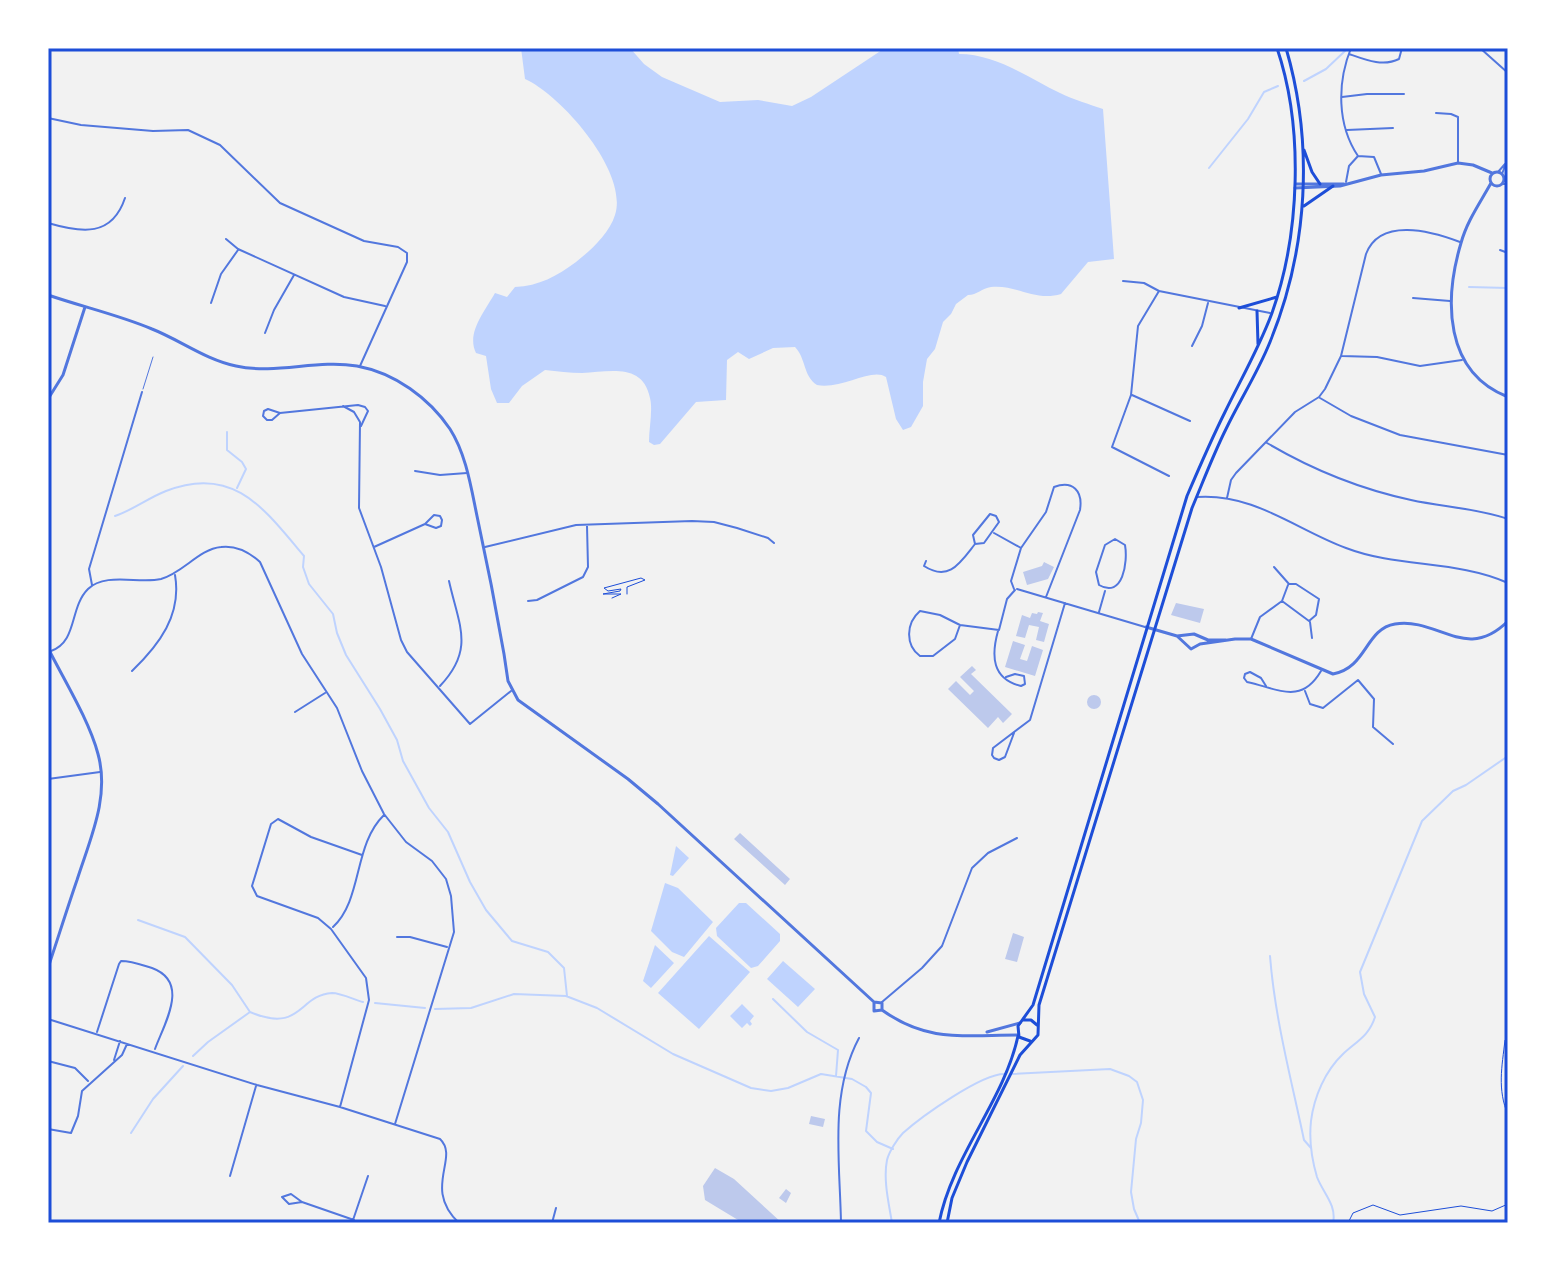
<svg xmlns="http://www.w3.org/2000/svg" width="1556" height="1271" font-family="Mulish,sans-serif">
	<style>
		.water { fill: #bfd3fe }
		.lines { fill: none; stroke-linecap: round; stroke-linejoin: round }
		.stream { stroke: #bfd3fe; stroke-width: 2 }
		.building { fill: #bdc9ec }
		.path { stroke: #1d4ed8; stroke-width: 1 }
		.service { stroke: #5277de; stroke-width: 1 }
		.minor { stroke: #5277de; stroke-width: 2 }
		.tertiary { stroke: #5277de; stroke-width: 3 }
		.secondary { stroke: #1d4ed8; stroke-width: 3 }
		.neatline { fill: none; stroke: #1d4ed8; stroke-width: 3 }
	</style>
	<rect width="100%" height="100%" fill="#f2f2f2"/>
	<path class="water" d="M521 48H630L644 64 662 77 720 102 758 100 792 106 811 97 885 48H958L959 54C996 54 1029 78 1060 93 1074 100 1089 104 1103 109L1114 259 1088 262 1061 294C1035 302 1016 284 991 287 982 288 977 295 968 295L956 304 951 314 943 322 935 349 927 359 923 382V406L911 427 903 430 896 419 886 377C872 367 841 390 817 385 803 376 806 358 795 347L773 348 749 359 738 352 727 360 726 400 696 402 660 444 654 445 649 442C649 428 653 410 650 398 643 362 608 372 582 373 570 373 557 371 545 370L522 386 509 403H497L491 389 486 356 476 353C466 333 485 311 495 293L507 297 515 287C539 286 557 276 576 262 591 250 609 234 615 215 629 172 561 95 525 79Z
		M676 846 689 858 673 876 670 875Z
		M665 883 678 888 713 922 684 957 672 952 651 931Z
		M739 903H746L780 934V941L758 966 751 968 717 936 716 928Z
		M709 936 750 972 699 1029 658 993Z
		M655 945 674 963 651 988 643 981Z
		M783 961 815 989 798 1007 767 979Z
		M742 1004 754 1016 750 1021 752 1024 750 1026 747 1023 742 1028 730 1016Z"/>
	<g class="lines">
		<path class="stream" d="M1304 81 1326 69 1345 51
			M1209 168 1248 119 1264 92 1278 86
			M1469 287 1508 288
			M227 432V450L242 462 246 469 237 488
			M115 516C133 510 148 498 166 491 234 464 265 510 304 556L303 567 309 584 333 614 337 633 346 655 380 709 397 740 403 761 429 808 448 832 470 882 486 910 512 941 548 952 564 968 567 996
			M138 920 185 937 232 985 250 1012
			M1270 956C1275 1019 1291 1078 1304 1140L1311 1148
			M773 999 807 1032 838 1050 836 1076
			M375 1003 425 1008
			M435 1009 471 1008 514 994 566 996 597 1008 673 1054 751 1088 771 1091 788 1088 821 1074 852 1079 866 1087 871 1093 866 1131 877 1142 893 1149
			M193 1056 208 1042 250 1012C302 1034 298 995 332 993 341 993 355 1000 363 1002
			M1011 1074 1110 1069 1129 1076 1137 1082 1143 1100 1141 1123 1136 1139 1131 1192 1134 1209 1140 1223
			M131 1133 153 1099 183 1066
			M892 1223C889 1204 883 1180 887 1160 889 1152 897 1139 903 1133 921 1117 982 1073 1005 1074
			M1333 1223C1337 1205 1323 1193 1317 1177 1312 1160 1309 1139 1311 1121 1314 1097 1325 1071 1343 1054 1357 1041 1369 1036 1375 1017L1364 994 1360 972 1422 821 1453 791 1466 785 1508 756"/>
	</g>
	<path class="building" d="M1044 562 1054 567 1048 579 1027 585 1023 572 1042 566Z
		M1176 603 1204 609 1200 623 1171 615Z
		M1038 612 1043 613 1040 621 1049 624 1044 642 1036 640 1039 627 1029 625 1025 638 1016 636 1022 615 1030 618 1032 613 1037 614Z
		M1013 641 1025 645 1020 659 1027 661 1032 646 1043 650 1035 676 1005 667Z
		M972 666 976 670 971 674 1012 714 1003 723 998 717 988 728 948 689 956 681 970 695 974 691 960 677Z
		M1087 702a7 7 0 1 1 14 0a7 7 0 1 1-14 0Z
		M740 833 790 879 785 885 734 839Z
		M1013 933 1024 937 1017 962 1005 959Z
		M811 1116 825 1119 823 1127 809 1124Z
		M715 1168 734 1179 782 1223H743L705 1200 703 1186Z
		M786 1189 791 1193 786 1203 779 1198Z"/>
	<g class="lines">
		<path class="path" d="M612 598 621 594H603L620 591 621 589 608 591 604 588 641 578 645 580 627 587V594
			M1508 1037 1505 1040C1502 1067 1497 1089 1508 1115
			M1348 1223 1353 1213 1373 1205 1400 1215 1461 1206 1492 1211 1508 1204"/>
		<path class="service" d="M143 389 153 357"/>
		<path class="minor" d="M1351 48C1337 83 1337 125 1358 156
			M1480 48 1508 73
			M1349 54C1366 60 1383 67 1399 59L1402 48
			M1342 97 1367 94H1404
			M1436 113 1451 114 1458 117V162
			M48 118 81 125 153 131 188 130 220 145 280 203 364 241 398 247 407 253V262L360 366
			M1347 130 1393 128
			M1498 172 1505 164
			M1502 174 1508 158
			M1504 178 1508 179
			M1346 182 1349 166 1358 156 1374 157 1381 174
			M1502 184H1508
			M48 223C82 233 112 237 125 198
			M226 239 238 249 344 297 385 306
			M1500 250 1508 253
			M1123 281 1144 283 1159 291
			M1413 298 1450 301
			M211 303 221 274 238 250
			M265 333 274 310 294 275
			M1192 346 1202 326 1208 303
			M1342 356 1377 357 1420 366 1462 360
			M1132 395 1190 421
			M1320 398 1351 416 1400 435 1508 455
			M343 406 354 412 360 422 359 508 381 567 401 640 407 652 470 724 511 691
			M280 413 268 409 264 411 263 416 267 420H272L280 413 358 405 365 407 368 411 361 426
			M1267 443C1311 469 1360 489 1411 500 1443 507 1476 508 1508 519
			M415 471 440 475 467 473
			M1169 476 1112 447 1131 395 1138 326 1159 291 1270 313
			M1197 497C1254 493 1295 529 1346 548 1398 568 1457 560 1508 583
			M1227 498 1231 480 1236 473 1295 412 1319 397 1325 389 1341 356 1366 254C1380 217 1431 231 1460 242
			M994 533 1021 548 1011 581 1014 589
			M1115 539 1125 545C1128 562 1123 599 1099 585L1096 572 1105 545Z
			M374 547 425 524 434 515 440 516 442 520 441 526 436 528 425 524
			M485 547 576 525 692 521 714 522 737 528 768 538 774 543
			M1021 548 1046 512 1054 487C1073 480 1083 491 1080 510L1046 597
			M926 561 924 566C949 582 960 563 975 544L984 543 999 522 996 516 990 514 973 535 975 544
			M1274 567 1289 584H1296L1319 599 1316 615 1309 621 1282 601
			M92 585 89 569 142 392
			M1017 589 1145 627
			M528 601 537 600 583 577 588 567 587 526
			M1099 612 1105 591
			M1310 622 1312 638
			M960 625 955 639 933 656H920C905 645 906 623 920 611L940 615 960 625 999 630 1007 599 1015 590
			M998 631C991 656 992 679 1021 686L1025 684 1024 676 1015 674 1006 677
			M1251 639 1260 617 1282 601 1288 585
			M51 651C78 641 69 608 88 589 105 572 139 584 161 579 183 573 199 549 221 547 237 545 249 552 260 562L302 654 337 708 362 771 384 814 406 842 432 861 446 879 451 896 454 932 395 1124
			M132 671C159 645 182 615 175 575
			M440 686C475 649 459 626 449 581
			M1266 686 1261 678 1250 672 1245 674 1244 678 1247 682C1279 689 1301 705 1321 671
			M1305 691 1310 704 1323 708 1358 680 1374 699 1373 727 1393 744
			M295 712 325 693
			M1014 733 1005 757 999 760 994 758 992 755 993 748 1030 720 1065 603
			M48 779 100 772
			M333 927C363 899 353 845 384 815
			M397 937H410L447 947
			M882 1002 922 968 942 946 972 868 988 853 1017 838
			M48 1019 257 1085 340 1107 440 1139C460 1158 422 1188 459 1223
			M97 1032 119 964 121 961C132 961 142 965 152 968 190 982 165 1022 155 1049
			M114 1060 120 1041
			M48 1061 75 1068 88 1081
			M340 1107 369 1000 366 978 331 929 318 918 257 896 252 886 271 824 278 819 311 837 362 855
			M48 1129 71 1133 78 1116 82 1091 122 1055 127 1044
			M230 1176 256 1086
			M302 1202 291 1194 282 1197 289 1204 302 1202 354 1220
			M352 1223 368 1176
			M552 1223 556 1208
			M841 1223C840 1162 829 1094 859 1038"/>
		<path class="tertiary" d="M1490 179a7 7 0 1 1 14 0a7 7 0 1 1-14 0Z
			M1491 183C1480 203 1467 221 1461 243 1444 300 1444 372 1508 397
			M1296 184H1344
			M1295 188 1340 186 1381 175 1424 171 1458 163 1473 165 1492 173
			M48 295C83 307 119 315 152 329 180 340 206 360 236 366 277 375 316 359 357 366 395 373 429 398 450 429 466 454 471 487 477 516 487 562 496 608 504 654L508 681 518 700 628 779 658 804 874 1002
			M48 399 63 375 85 307
			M1146 627 1177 636 1191 649 1200 644 1235 639H1251L1333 674C1367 668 1365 629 1395 624 1438 617 1466 663 1508 621
			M1177 636 1194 634 1208 640H1226
			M48 648C64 680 89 720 98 754 110 797 90 839 77 880 67 909 58 938 48 968
			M874 1002V1011L882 1010
			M874 1002 882 1003V1010
			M882 1010C928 1043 964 1035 1018 1035
			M987 1032 1020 1023"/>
		<path class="secondary" d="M1304 150 1312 172 1320 184
			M1304 206 1333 186
			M1239 308 1277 297
			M1257 311 1258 344
			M1023 1020H1031L1037 1025
			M1030 1041 1019 1037 1018 1026 1033 1005 1187 496C1199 468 1211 440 1225 412 1241 379 1259 348 1272 313 1300 234 1304 128 1277 48
			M939 1223C952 1156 1004 1101 1018 1036
			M947 1223 952 1198 967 1162 1020 1055 1038 1035 1039 1005 1192 508C1203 482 1213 455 1226 429 1240 400 1258 372 1270 342 1308 249 1314 144 1286 48"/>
	</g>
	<rect width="1556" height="1271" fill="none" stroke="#ffffff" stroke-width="100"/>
	<rect x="50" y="50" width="1456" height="1171" class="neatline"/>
</svg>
